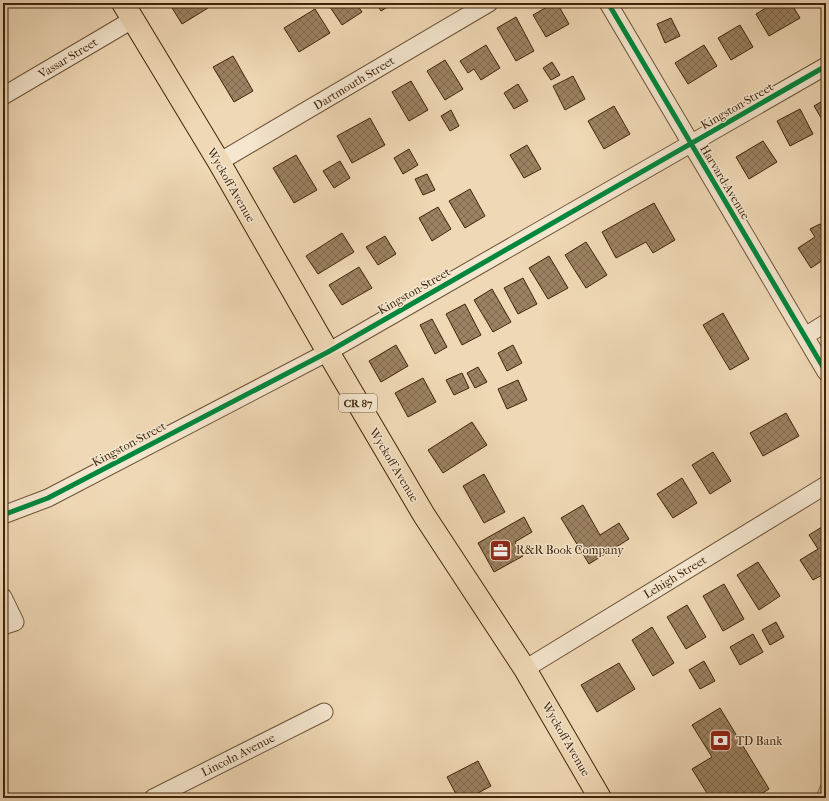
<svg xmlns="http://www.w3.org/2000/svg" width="829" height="801" font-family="'IM FELL French Canon',serif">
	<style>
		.forest { fill: url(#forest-firs); stroke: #887050 }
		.building { fill: url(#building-cross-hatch); stroke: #3f2509 }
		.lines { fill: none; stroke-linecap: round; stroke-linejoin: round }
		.minor-casing { stroke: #6b5234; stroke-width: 19 }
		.primary-casing { stroke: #3f2509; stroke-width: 24 }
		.minor { stroke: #f5e6cf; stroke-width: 17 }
		.primary { stroke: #efd8b5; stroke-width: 22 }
		.cycleway-casing { stroke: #f5e6cf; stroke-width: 8 }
		.cycleway { stroke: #00873e; stroke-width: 5 }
		.labels { text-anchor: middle; stroke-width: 3; stroke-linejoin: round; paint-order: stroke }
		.shield { fill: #f5e6cf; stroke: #765f44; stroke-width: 1 }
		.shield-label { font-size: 11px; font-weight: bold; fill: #3f2509 }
		.street-label { font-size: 12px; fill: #3f2509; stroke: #f5e6cf }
		.poi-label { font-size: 12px; fill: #3f2509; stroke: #f5e6cf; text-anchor: start }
	</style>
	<defs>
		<pattern id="forest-firs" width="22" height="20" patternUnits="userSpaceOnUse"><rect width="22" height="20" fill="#d1ba98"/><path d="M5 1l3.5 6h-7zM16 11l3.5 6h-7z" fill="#ab977a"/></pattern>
		<pattern id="building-cross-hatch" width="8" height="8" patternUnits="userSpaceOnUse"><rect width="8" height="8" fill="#9b8262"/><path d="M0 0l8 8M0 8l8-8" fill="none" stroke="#806a4f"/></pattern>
	</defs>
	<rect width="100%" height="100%" fill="#efd8b5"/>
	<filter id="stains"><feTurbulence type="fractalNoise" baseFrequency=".005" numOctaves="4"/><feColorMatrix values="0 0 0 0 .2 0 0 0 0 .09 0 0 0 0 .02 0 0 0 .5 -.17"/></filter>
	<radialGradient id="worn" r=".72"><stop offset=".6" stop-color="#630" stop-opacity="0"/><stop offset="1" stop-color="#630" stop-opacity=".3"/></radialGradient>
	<path class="forest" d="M826 774V798H815Z"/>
	<path class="building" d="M169 3H205L208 8 182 24Z
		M329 3H356L362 12 342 25 328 4Z
		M376 3H394L381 11Z
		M554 3H557L569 24 546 37 533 15Z
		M774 3H791L800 18 769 36 756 14Z
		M315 9 330 33 299 52 284 28Z
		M516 17 534 51 516 61 497 28Z
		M671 18 680 36 665 43 657 24Z
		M740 25 753 47 731 60 718 38Z
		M486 45 500 68 481 80 474 69 468 73 460 61Z
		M704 45 717 66 688 84 675 63Z
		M233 56 253 91 234 102 213 67Z
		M445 60 463 89 445 100 427 71Z
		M552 62 560 75 551 80 543 68Z
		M573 76 585 99 565 110 553 86Z
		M411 81 428 110 409 121 392 92Z
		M518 84 528 101 514 109 504 93Z
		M826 99V126L814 106Z
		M614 106 630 134 604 149 588 121Z
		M800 109 813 134 790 146 777 121Z
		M451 110 459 126 450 131 441 116Z
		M370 118 385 145 352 163 337 136Z
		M763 141 777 162 749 179 736 157Z
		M527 145 541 169 524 178 510 155Z
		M409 149 418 165 403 174 394 158Z
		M296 155 317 190 294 203 273 168Z
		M340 161 350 178 334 188 323 171Z
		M427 174 435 190 423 195 415 179Z
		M470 189 485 216 465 228 449 201Z
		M654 203 675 240 653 253 646 242 616 258 602 232Z
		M438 207 451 229 432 241 419 218Z
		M820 224 826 234V258L811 268 798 248 815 237 810 229Z
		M342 233 354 252 318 274 306 256Z
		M385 236 396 254 378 265 366 247Z
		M586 242 607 275 586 288 565 255Z
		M549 256 568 288 548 299 529 268Z
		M359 267 372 288 342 305 329 285Z
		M523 278 537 304 518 314 504 288Z
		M492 289 511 322 493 332 474 300Z
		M465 304 481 335 462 345 446 314Z
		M723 313 749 359 730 370 703 325Z
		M432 319 447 347 435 354 420 325Z
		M396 345 408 366 381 382 369 361Z
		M513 345 522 363 507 371 498 353Z
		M478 367 487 382 475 388 467 373Z
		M462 373 469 388 454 395 446 380Z
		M423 378 436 402 408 417 395 393Z
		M518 380 527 400 507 409 498 389Z
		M786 413 799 436 763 456 750 433Z
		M472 422 487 445 443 473 428 450Z
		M713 452 731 481 710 494 692 465Z
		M484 474 505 512 484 523 463 486Z
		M682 478 697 503 673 518 657 494Z
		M583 505 600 535 619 523 629 539 589 564 561 518Z
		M524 517 532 532 515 542 523 556 494 572 478 543Z
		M825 525 826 573 813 580 800 560 818 549 809 535Z
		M758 562 780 596 759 610 737 575Z
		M724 584 744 619 723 631 703 596Z
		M687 605 706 637 686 649 667 617Z
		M776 622 784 637 770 645 762 630Z
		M652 627 674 663 653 676 632 640Z
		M753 634 763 652 740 665 730 647Z
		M704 661 715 681 700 689 689 670Z
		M619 663 635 689 597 712 581 685Z
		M720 708 769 789 755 798H710L692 769 712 757 692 725Z
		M478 761 491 786 469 798H458L447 777Z"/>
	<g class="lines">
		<defs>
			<path id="minor" d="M608 3 826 372
				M3 96 132 20
				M219 162 489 3
				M805 336 826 323
				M3 515 48 498 328 352 826 66
				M3 597 15 622 3 626
				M525 669 826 485
				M153 798 324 712"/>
			<path id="primary" d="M123 3 219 162 328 352 424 515 525 669 600 798"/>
		</defs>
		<use href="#minor" class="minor-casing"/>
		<use href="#primary" class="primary-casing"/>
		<use href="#minor" class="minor"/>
		<use href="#primary" class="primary"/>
		<defs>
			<path id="cycleway" d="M608 3 826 372
				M3 515 48 498 328 352 826 66"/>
		</defs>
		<use href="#cycleway" class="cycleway-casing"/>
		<use href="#cycleway" class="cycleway"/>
	</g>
	<defs>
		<symbol id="office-square" viewBox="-11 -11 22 22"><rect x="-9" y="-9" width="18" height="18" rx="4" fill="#8f2418" stroke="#f5e6cf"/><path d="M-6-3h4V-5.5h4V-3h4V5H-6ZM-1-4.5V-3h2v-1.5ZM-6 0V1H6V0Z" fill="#fff"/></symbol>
		<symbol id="bank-square" viewBox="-11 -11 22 22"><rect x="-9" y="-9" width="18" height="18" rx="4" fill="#8f2418" stroke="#f5e6cf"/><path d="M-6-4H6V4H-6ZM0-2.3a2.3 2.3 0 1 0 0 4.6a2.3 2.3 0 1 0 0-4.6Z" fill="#fff"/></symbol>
	</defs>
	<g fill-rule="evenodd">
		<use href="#office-square" x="488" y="538" width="25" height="25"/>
		<use href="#bank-square" x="708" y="728" width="25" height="25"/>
	</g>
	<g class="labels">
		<rect class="shield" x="339" y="394" width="38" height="18" rx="3"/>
		<g class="shield-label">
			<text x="358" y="407">CR 87</text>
		</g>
		<g class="street-label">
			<text transform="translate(68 58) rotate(-31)" y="4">Vassar Street</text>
			<text transform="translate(354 83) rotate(-31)" y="4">Dartmouth Street</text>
			<text transform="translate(737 106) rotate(-30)" y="4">Kingston Street</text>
			<text transform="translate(725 182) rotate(59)" y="4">Harvard Avenue</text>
			<text transform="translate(231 185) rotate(60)" y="4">Wyckoff Avenue</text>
			<text transform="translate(414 291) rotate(-30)" y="4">Kingston Street</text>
			<text transform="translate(129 444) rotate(-28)" y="4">Kingston Street</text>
			<text transform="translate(394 465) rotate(59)" y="4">Wyckoff Avenue</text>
			<text transform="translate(675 577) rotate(-31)" y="4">Lehigh Street</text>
			<text transform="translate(566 739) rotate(60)" y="4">Wyckoff Avenue</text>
			<text transform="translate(238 755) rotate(-27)" y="4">Lincoln Avenue</text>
		</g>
		<g class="poi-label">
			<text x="516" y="554">R&amp;R Book Company</text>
			<text x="736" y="745">TD Bank</text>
		</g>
	</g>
	<rect width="829" height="801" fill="none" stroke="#efd8b5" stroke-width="16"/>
	<rect x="4" y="4" width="821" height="793" fill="none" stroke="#3f2509" stroke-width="2"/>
	<rect x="8" y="8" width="813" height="785" fill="none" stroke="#3f2509"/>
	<rect width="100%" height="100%" filter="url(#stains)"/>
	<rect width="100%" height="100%" fill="url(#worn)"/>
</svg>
